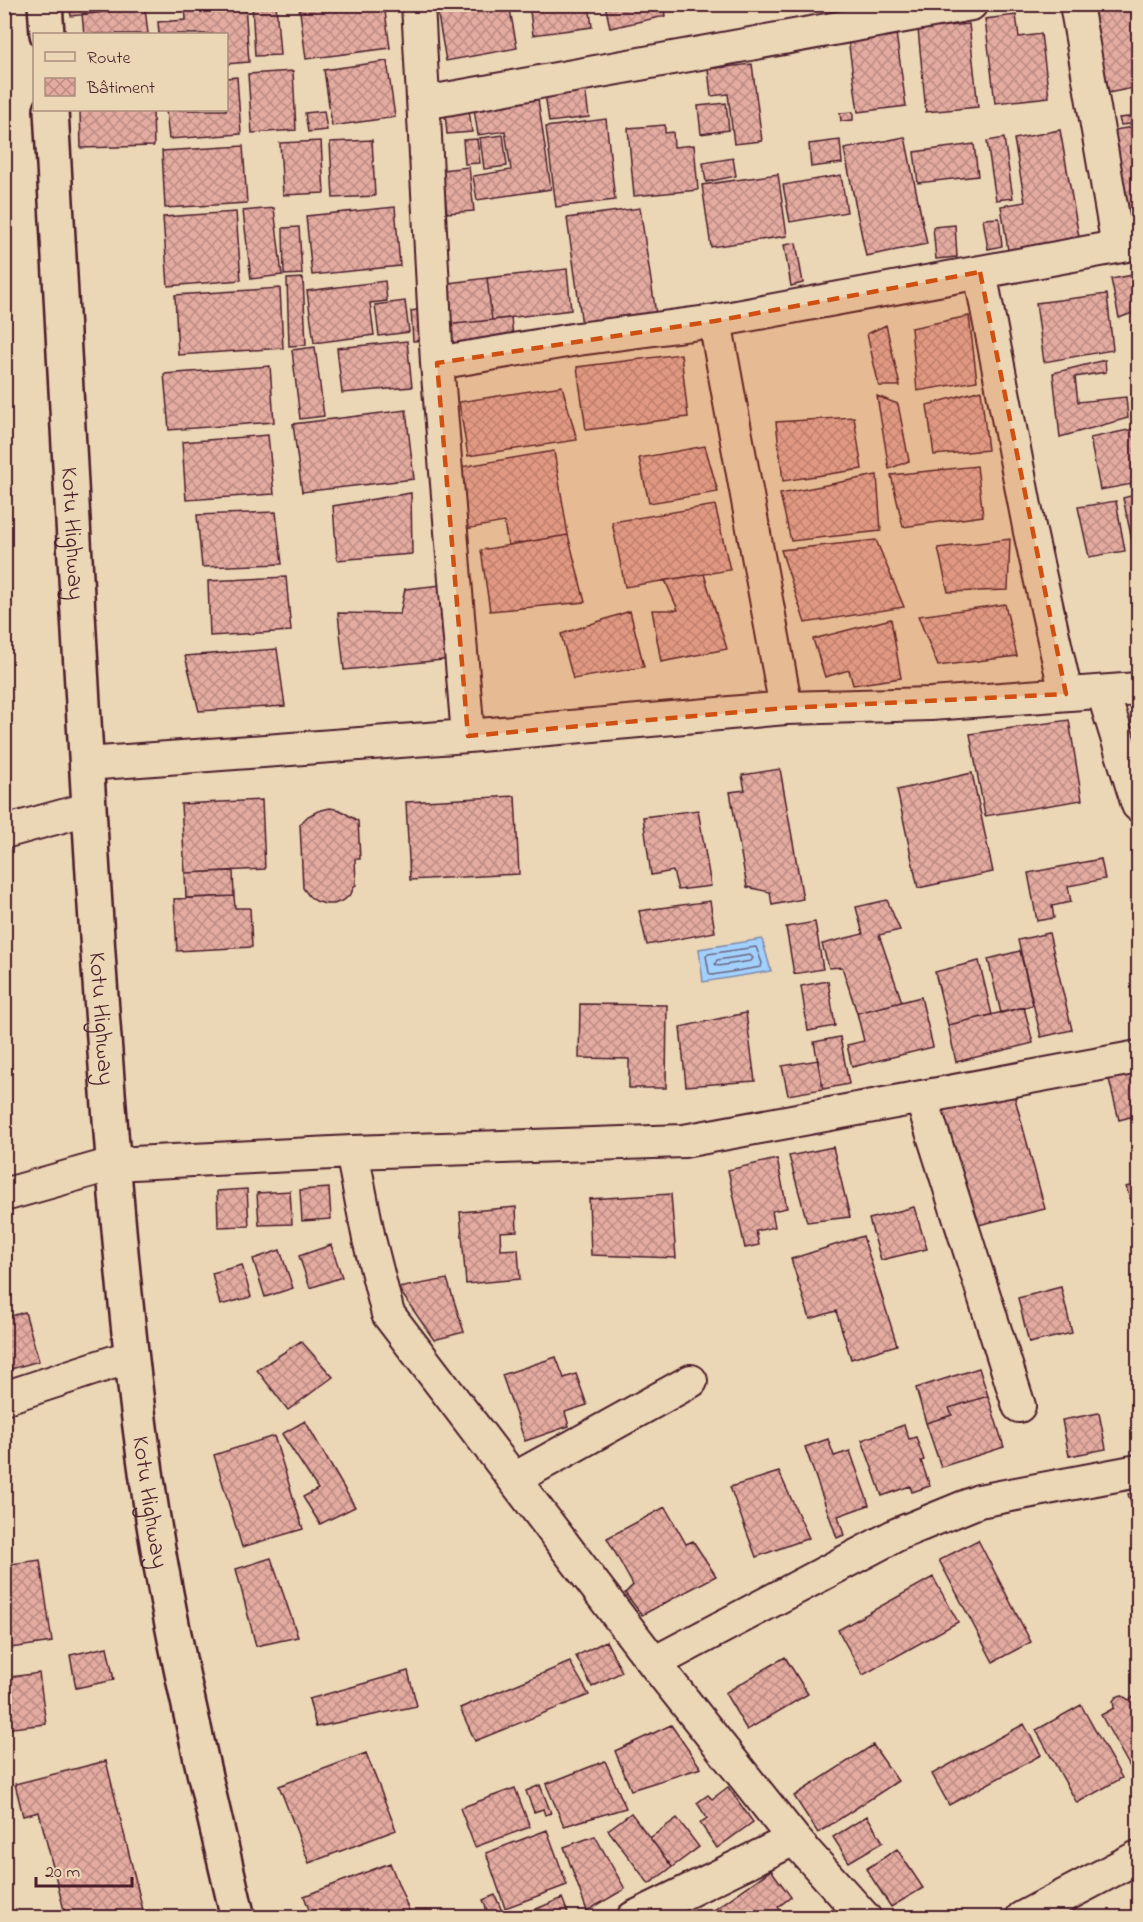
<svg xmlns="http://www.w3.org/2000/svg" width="1143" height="1922" font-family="'Indie Flower',sans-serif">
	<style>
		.water { fill: #a2d1fe; stroke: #7f8aaa; stroke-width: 1.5 }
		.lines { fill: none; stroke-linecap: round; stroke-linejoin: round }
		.shore { stroke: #6d667f; stroke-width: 1.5 }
		.building { fill: url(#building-cross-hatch); stroke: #4a1f2b; stroke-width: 1.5 }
		.minor-casing { stroke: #4a1f2b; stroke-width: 36 }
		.tertiary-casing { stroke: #4a1f2b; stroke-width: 38 }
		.minor { stroke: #ebd6b5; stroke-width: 32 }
		.tertiary { stroke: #ebd6b5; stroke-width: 33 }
		.marked { fill: #d05011; fill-opacity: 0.2; stroke: #d05011; stroke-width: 4.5; stroke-dasharray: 12 8; stroke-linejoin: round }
		.labels { text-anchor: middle; stroke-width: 5; stroke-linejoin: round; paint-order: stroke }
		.street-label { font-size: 24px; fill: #4a1f2b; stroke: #ebd6b5 }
	</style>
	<defs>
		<pattern id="building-cross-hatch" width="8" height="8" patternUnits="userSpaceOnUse" patternTransform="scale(1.5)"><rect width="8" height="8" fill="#e4aba0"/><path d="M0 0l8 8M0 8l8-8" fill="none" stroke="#bb8b83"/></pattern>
	</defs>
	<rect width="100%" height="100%" fill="#ebd6b5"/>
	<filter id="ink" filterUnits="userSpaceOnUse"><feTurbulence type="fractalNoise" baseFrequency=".0167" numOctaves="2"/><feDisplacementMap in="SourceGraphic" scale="12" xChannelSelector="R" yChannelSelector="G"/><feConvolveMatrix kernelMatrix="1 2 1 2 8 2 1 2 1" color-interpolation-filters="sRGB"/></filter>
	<g filter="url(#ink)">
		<path class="water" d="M762 939 771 971 703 982 699 949Z"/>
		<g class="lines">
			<path class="shore" d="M756 947 762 963 761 967 712 975 709 973 706 956 708 954Z
				M750 955 753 958 751 961 718 966 715 964 717 960Z"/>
		</g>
		<path class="building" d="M69 4H131V9L71 16Z
			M245 4 249 62 226 64V34H159L158 22 186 20 185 5Z
			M252 4H276L280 55 255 56Z
			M299 4H384L390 48 306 59Z
			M436 4H509L517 48 446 61Z
			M529 4H589L592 27 533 35Z
			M605 4H663L665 16 610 28Z
			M1086 4H1138V87L1103 94Z
			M145 8 148 34H84L82 14Z
			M1016 15 1019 37 1041 34 1049 97 995 103 985 19Z
			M969 24 978 107 926 112 918 29Z
			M896 33 906 106 858 112 848 39Z
			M387 61 395 117 332 126 324 70Z
			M752 64 762 141 734 144 728 94 711 96 708 69Z
			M293 71 296 130 252 133 248 74Z
			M237 77 241 134 169 139 166 110H226V78Z
			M585 88 589 117 549 122 545 93Z
			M538 99 551 189 477 200 473 176 511 170 505 131 478 135 474 109Z
			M726 103 729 130 701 134 698 106Z
			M80 110H153L154 146 81 148Z
			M469 110 472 132 447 134 445 113Z
			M324 111 327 130 308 132 305 113Z
			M853 112V120L841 121 840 113Z
			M1138 116V123L1121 125 1119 118Z
			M606 119 615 200 556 207 546 127Z
			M665 125V133L673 132 674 147 694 145 698 190 634 196 628 128Z
			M1138 126V224L1128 226 1109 131Z
			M1060 130 1079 237 1008 250 1001 206 1025 202 1014 139Z
			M503 135 507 166 484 169 480 138Z
			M905 137 927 244 866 256 844 149Z
			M1004 138 1013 198 996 200 987 141Z
			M477 139 480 163 465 164 463 140Z
			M372 140 375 196 333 198 330 142Z
			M840 140 842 163 811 167 809 144Z
			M321 141 324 193 283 195 280 143Z
			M974 144 978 176 918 183 914 152Z
			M243 146 247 203 165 208 162 151Z
			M733 158 736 176 706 182 703 163Z
			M469 167 474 211 447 213 442 170Z
			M778 174 787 236 711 247 702 185Z
			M841 175 847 212 790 222 783 185Z
			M395 207 400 266 312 275 306 216Z
			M274 208 282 275 251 279 243 211Z
			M640 208 656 314 582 325 567 218Z
			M236 212 241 280 168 286 163 217Z
			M999 218 1002 246 988 249 983 219Z
			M955 225 957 257 936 259 933 227Z
			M299 227 302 274 284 275 283 228Z
			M796 243 803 283 791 286 784 245Z
			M567 269 571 310 492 320 487 278Z
			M1138 274V311L1119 318 1111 279Z
			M303 278 306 345 289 346 287 279Z
			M487 278 492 320 446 325 441 284Z
			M385 281 387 301 370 303 374 335 314 343 307 291Z
			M280 288 283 348 178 355 175 295Z
			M1107 294 1113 350 1044 362 1036 303Z
			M405 301 409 332 379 336 375 305Z
			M423 309 426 340 413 341 411 311Z
			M969 316 977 381 917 391 911 328Z
			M511 318 514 344 449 351 446 325Z
			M886 325 900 386H879L867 334Z
			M407 341 412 387 342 393 337 348Z
			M315 347 324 416 300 419 292 350Z
			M681 354 688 417 586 430 577 367Z
			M1105 360 1106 372 1075 377 1078 402 1126 397 1128 418 1060 437 1053 373Z
			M270 366 274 422 169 430 164 374Z
			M562 386 577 440 468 456 459 402Z
			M981 390 988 450 934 455 927 405Z
			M877 396 898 404 909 461 889 469Z
			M406 410 414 479 302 492 293 424Z
			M854 417 862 469 783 481 776 422Z
			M1138 428V483L1100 490 1090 438Z
			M268 435 274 494 186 500 182 442Z
			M705 446 718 492 649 503 639 458Z
			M554 451 568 535 508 545 504 522 466 529 455 468Z
			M977 466 983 516 903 527 891 475Z
			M877 475 881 531 791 541 780 494Z
			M411 493 412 554 337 560 333 506Z
			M1138 494V549L1134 550 1123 498Z
			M1116 501 1125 551 1089 557 1078 507Z
			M715 505 730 570 625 587 612 522Z
			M276 512 282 564 202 567 197 515Z
			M568 535 585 602 490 611 481 550Z
			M1010 539 1008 590 948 592 938 548Z
			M876 540 904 607 805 623 781 550Z
			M704 574 727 649 661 662 652 610H678L665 580Z
			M286 577 291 631 210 636 208 581Z
			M441 585 452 659 344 670 338 613 400 614 405 589Z
			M1005 604 1017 656 938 666 918 616Z
			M630 611 644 667 573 679 561 634Z
			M891 619 901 678 853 685 849 670 825 677 813 639Z
			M277 649 285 706 199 711 185 656Z
			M1069 720 1082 800 985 816 970 734Z
			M780 769 803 899 772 905 770 892 747 887 730 792 745 790 742 775Z
			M972 773 993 872 918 888 897 790Z
			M515 796 519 874 410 880 406 802Z
			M262 800 265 869 185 873 181 804Z
			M330 808 340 810 358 821 360 859H355L356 885 354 886 351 894 344 900 334 904H325L316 901 309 896 303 888 300 824 308 816 318 811Z
			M698 810 711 886 678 890 673 871 651 875 643 817Z
			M1101 859 1105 879 1068 886 1071 902 1052 906 1054 918 1037 921 1028 873Z
			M233 871 234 896 186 898 185 873Z
			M234 896 235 908H250L252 947 177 951 174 899Z
			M887 900 900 930 879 935 902 1002 857 1013 842 967 829 968 822 944 863 934 856 907Z
			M710 901 715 932 647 945 639 911Z
			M815 922 823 969 794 974 786 927Z
			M1049 933 1072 1030 1041 1037 1018 940Z
			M1020 951 1033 1005 1001 1013 988 959Z
			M979 961 992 1015 948 1025 935 972Z
			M828 981 835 1026 808 1031 801 986Z
			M921 997 933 1047 852 1067 847 1045 864 1041 857 1013Z
			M580 1004 667 1005 666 1088H629V1059L579 1058Z
			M1024 1007 1033 1043 956 1062 948 1025Z
			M746 1013 755 1081 686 1086 680 1027Z
			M840 1037 849 1084 823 1089 814 1042Z
			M818 1060 823 1089 788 1095 782 1066Z
			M1138 1064V1115L1119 1120 1107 1071Z
			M1013 1091 1045 1209 970 1227 936 1105Z
			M833 1147 850 1217 807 1222 789 1156Z
			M777 1159 787 1208 772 1211 775 1227 756 1231 759 1245 745 1248 728 1170Z
			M1138 1183V1219L1126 1187Z
			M329 1188 331 1219 302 1221 300 1190Z
			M247 1189 249 1226 218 1227 217 1191Z
			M290 1191 292 1224 259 1225 257 1193Z
			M671 1194 676 1258 591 1255 589 1199Z
			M516 1207 517 1231 500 1232 501 1250 518 1249 520 1279 466 1284 460 1212Z
			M914 1207 927 1249 881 1260 869 1219Z
			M863 1236 897 1345 851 1359 836 1311 810 1319 791 1259Z
			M331 1245 342 1277 310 1288 299 1256Z
			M280 1250 293 1288 265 1297 253 1259Z
			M242 1265 251 1297 220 1305 212 1273Z
			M447 1279 464 1332 434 1340 398 1288Z
			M1061 1287 1072 1333 1029 1343 1018 1298Z
			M25 1312 39 1361 4 1371V1318Z
			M301 1341 333 1377 288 1410 257 1370Z
			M556 1357 564 1378 576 1374 587 1405 565 1412 569 1426 525 1441 502 1375Z
			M979 1368 988 1396 949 1408 952 1415 926 1423 916 1388Z
			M988 1396 1004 1447 941 1467 926 1423 952 1415 949 1408Z
			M1099 1413 1106 1449 1069 1456 1062 1420Z
			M305 1421 355 1507 320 1524 303 1497 318 1489 282 1434Z
			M904 1425 909 1439 916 1437 924 1460 921 1461 930 1486 912 1492 910 1486 882 1496 862 1440Z
			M274 1436 303 1529 242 1547 214 1455Z
			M828 1439 834 1456 850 1451 869 1505 838 1516 844 1535 837 1538 805 1447Z
			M779 1472 809 1538 756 1557 730 1487Z
			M1138 1491V1522L1128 1494Z
			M665 1507 686 1544 693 1541 716 1576 642 1615 625 1593 633 1585 607 1538Z
			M978 1540 1031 1642 993 1662 939 1560Z
			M271 1558 298 1637 256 1646 236 1569Z
			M40 1560 52 1642 4 1649V1565Z
			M933 1577 958 1622 863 1675 838 1630Z
			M606 1641 622 1672 592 1687 576 1656Z
			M107 1647 114 1680 76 1688 70 1655Z
			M785 1657 808 1694 747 1730 725 1693Z
			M570 1662 589 1695 475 1741 460 1708Z
			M408 1671 417 1706 316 1727 309 1699Z
			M39 1673 46 1724 4 1729V1678Z
			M1138 1694V1771L1134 1774 1101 1715 1114 1708 1113 1701 1116 1697 1121 1695 1129 1700Z
			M1081 1705 1122 1778 1077 1803 1036 1730Z
			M1024 1724 1041 1755 949 1805 932 1774Z
			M671 1725 701 1768 631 1790 615 1751Z
			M873 1745 898 1781 818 1833 794 1796Z
			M366 1753 396 1830 309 1863 279 1786Z
			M106 1761 145 1918H66L39 1812 23 1816 15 1784Z
			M605 1761 626 1808 564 1826 546 1784Z
			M540 1785 551 1813 545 1815 543 1809 534 1812 526 1791Z
			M728 1787 753 1822 717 1848 700 1823 707 1818 697 1803 708 1795 712 1799Z
			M515 1788 530 1827 475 1847 460 1808Z
			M631 1813 672 1867 649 1884 608 1830Z
			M867 1816 883 1842 849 1862 833 1837Z
			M4 1817 9 1895H4Z
			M677 1818 699 1847 672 1867 650 1838Z
			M547 1830 567 1885 505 1908 486 1853Z
			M595 1836 625 1889 587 1911 564 1847Z
			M897 1849 923 1888 891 1907 866 1869Z
			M390 1863 412 1918H312L304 1896Z
			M771 1870 791 1897 778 1907 786 1918H709L707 1915Z
			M495 1895 505 1918H490L483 1900Z
			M562 1898 570 1918H529L527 1913Z"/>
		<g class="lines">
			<defs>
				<path id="minor" d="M418 4 437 363 468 736
					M1076 4 1118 246
					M424 103 971 4
					M980 272 1030 532 1066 694
					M715 321 786 708
					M437 363 578 339 715 321 1138 243
					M1103 692 1138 805
					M86 764 468 736 786 708 931 704 1138 689
					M4 832 88 809
					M921 1097 1019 1406
					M352 1152 369 1239 388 1314 654 1663 794 1839 865 1918
					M4 1195 113 1164 352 1152 684 1141 1138 1057
					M4 1398 132 1356
					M514 1479 691 1381
					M654 1663 898 1534 979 1501 1138 1471
					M633 1918 794 1839
					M1022 1918 1138 1857"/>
				<g id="tertiary">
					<path d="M45 4 47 34"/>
					<path id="s1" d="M51 110C67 396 80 682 99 968 111 1139 123 1310 147 1479 168 1627 204 1772 238 1918"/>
				</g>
			</defs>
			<use href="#minor" class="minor-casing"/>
			<use href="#tertiary" class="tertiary-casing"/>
			<use href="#minor" class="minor"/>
			<use href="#tertiary" class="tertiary"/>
		</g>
	</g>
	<path class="marked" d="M980 272 1066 694 786 708 468 736 437 363 715 321Z"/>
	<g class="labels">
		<g class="street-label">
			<text dy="8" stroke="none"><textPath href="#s1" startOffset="424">Kotu Highway</textPath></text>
			<text dy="8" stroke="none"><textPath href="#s1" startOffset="910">Kotu Highway</textPath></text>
			<text dy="8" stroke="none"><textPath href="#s1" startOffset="1396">Kotu Highway</textPath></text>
		</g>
	</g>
	<rect width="1143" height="1922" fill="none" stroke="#ebd6b5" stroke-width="24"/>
	<rect x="12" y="12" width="1119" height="1898" fill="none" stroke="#4a1f2b" stroke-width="2" filter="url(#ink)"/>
	<rect x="33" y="33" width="195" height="78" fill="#ebd6b5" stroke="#ab8d7e" stroke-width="1.5"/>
	<rect x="45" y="52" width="30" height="9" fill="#ebd6b5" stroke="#ab8d7e" stroke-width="1.5"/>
	<text x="87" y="63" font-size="18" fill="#4a1f2b">Route</text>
	<rect x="45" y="78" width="30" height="18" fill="url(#building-cross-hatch)" stroke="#ab8d7e" stroke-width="1.5"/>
	<text x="87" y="93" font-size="18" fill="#4a1f2b">Bâtiment</text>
	<path d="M36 1877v9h96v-9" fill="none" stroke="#4a1f2b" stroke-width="3"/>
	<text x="45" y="1877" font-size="18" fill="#4a1f2b" stroke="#ebd6b5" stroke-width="4.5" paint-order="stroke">20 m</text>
</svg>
